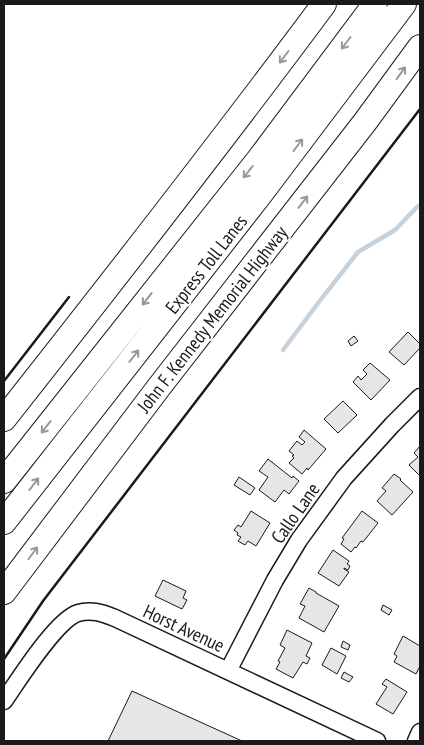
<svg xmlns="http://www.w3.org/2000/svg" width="424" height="745" font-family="'PT Sans Narrow',sans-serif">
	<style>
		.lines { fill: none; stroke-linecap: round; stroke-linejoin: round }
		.stream { stroke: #c6d2dc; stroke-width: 4.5 }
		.building { fill: #e6e6e6; stroke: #1a1a1a }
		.minor-casing { stroke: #1a1a1a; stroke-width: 19 }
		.highway-casing { stroke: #1a1a1a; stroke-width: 26 }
		.minor { stroke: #fff; stroke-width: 16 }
		.highway { stroke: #fff; stroke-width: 24 }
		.wall { stroke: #1a1a1a; stroke-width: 2.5 }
		.oneway { stroke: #989898 }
		.labels { text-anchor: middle; stroke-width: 4; stroke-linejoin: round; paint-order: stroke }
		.street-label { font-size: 19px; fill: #1a1a1a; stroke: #fff }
	</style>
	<rect width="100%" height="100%" fill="#fff"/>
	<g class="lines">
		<path class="stream" d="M283 350 322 298 358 252 395 230 417 207 420 205"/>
	</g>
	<path class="building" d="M408 332 420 344V348L404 365 389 352Z
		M354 336 358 341 351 346 348 341Z
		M370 363 390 380 371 400 353 382 358 376 361 380 367 374 363 370Z
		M343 401 357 415 338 433 324 419Z
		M304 430 326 449 308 470 307 468 302 474 289 463 294 458 292 456 294 455 289 451 297 441 302 445 305 442 299 437Z
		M420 446V476L409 465 418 457 414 453Z
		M268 459 292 478 293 476 299 481 289 494 284 490 275 502 259 490 268 477 259 471Z
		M394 474 401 479 400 480 413 492 392 515 377 501 386 491 382 488Z
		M239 477 255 488 250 495 234 485Z
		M251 511 270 523 256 546 248 541 245 545 238 541 241 537 237 535 238 533 234 530 238 525 241 527Z
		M362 511 378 523 363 542 361 541 356 548 355 547 351 552 341 544 344 539 342 538Z
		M333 550 349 561 347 564 350 566 348 570 344 568V569L349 572 339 586 318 573Z
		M163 580 186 591 183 598 187 600 182 609 155 596Z
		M309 588 316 592V593L339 606 324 632 299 618 305 606 300 604Z
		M383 605 392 610 389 615 381 610Z
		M287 630 312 643 306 656 310 658 307 664 303 662 293 678 276 669 280 662 278 661 285 648 280 645Z
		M403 636 420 646V666L416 674 394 662 397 656 394 654Z
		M343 641 350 645 348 650 341 647Z
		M331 648 346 656 337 674 322 665Z
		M344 672 353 677 349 682 341 678Z
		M386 679 407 692 393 714 376 704 387 687 382 684Z
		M132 691 242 741H108Z"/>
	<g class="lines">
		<defs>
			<path id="minor" d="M228 671 275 580 299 540 344 478 392 425 420 397
				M4 701C18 681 56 620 78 613 91 609 103 613 115 618L377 741
				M416 741 420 732"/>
			<path id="highway" d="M4 419C112 282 220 144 324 4
				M4 481 259 159 375 4
				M4 522 259 196 404 4
				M4 592 159 387 365 122 420 47"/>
		</defs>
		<use href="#minor" class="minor-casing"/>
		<use href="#highway" class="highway-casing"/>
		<use href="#minor" class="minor"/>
		<use href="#highway" class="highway"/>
		<path class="wall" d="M4 381 69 297
			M4 659 43 601 420 109"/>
	</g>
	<defs><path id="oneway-shaft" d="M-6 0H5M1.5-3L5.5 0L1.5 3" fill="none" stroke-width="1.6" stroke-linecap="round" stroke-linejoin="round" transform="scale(1.25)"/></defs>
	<g class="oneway">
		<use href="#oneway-shaft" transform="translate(346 43) rotate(127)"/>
		<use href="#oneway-shaft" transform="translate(284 57) rotate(127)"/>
		<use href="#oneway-shaft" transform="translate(401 73) rotate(-54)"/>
		<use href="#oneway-shaft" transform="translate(298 145) rotate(-53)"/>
		<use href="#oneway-shaft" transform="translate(248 172) rotate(129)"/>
		<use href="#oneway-shaft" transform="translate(303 202) rotate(-52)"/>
		<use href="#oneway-shaft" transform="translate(147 299) rotate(128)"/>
		<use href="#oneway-shaft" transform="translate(134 356) rotate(-52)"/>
		<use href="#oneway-shaft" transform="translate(46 427) rotate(128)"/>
		<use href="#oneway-shaft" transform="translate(34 484) rotate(-52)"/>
		<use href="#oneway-shaft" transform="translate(33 553) rotate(-53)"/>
	</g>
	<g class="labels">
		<g class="street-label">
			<text transform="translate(206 264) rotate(-52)" y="7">Express Toll Lanes</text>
			<text transform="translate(212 319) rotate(-52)" y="7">John F. Kennedy Memorial Highway</text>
			<text transform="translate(295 513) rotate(-55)" y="7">Callo Lane</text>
			<text transform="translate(184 628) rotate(25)" y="7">Horst Avenue</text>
		</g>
	</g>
	<rect width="424" height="745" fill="none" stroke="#1a1a1a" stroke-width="10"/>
</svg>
